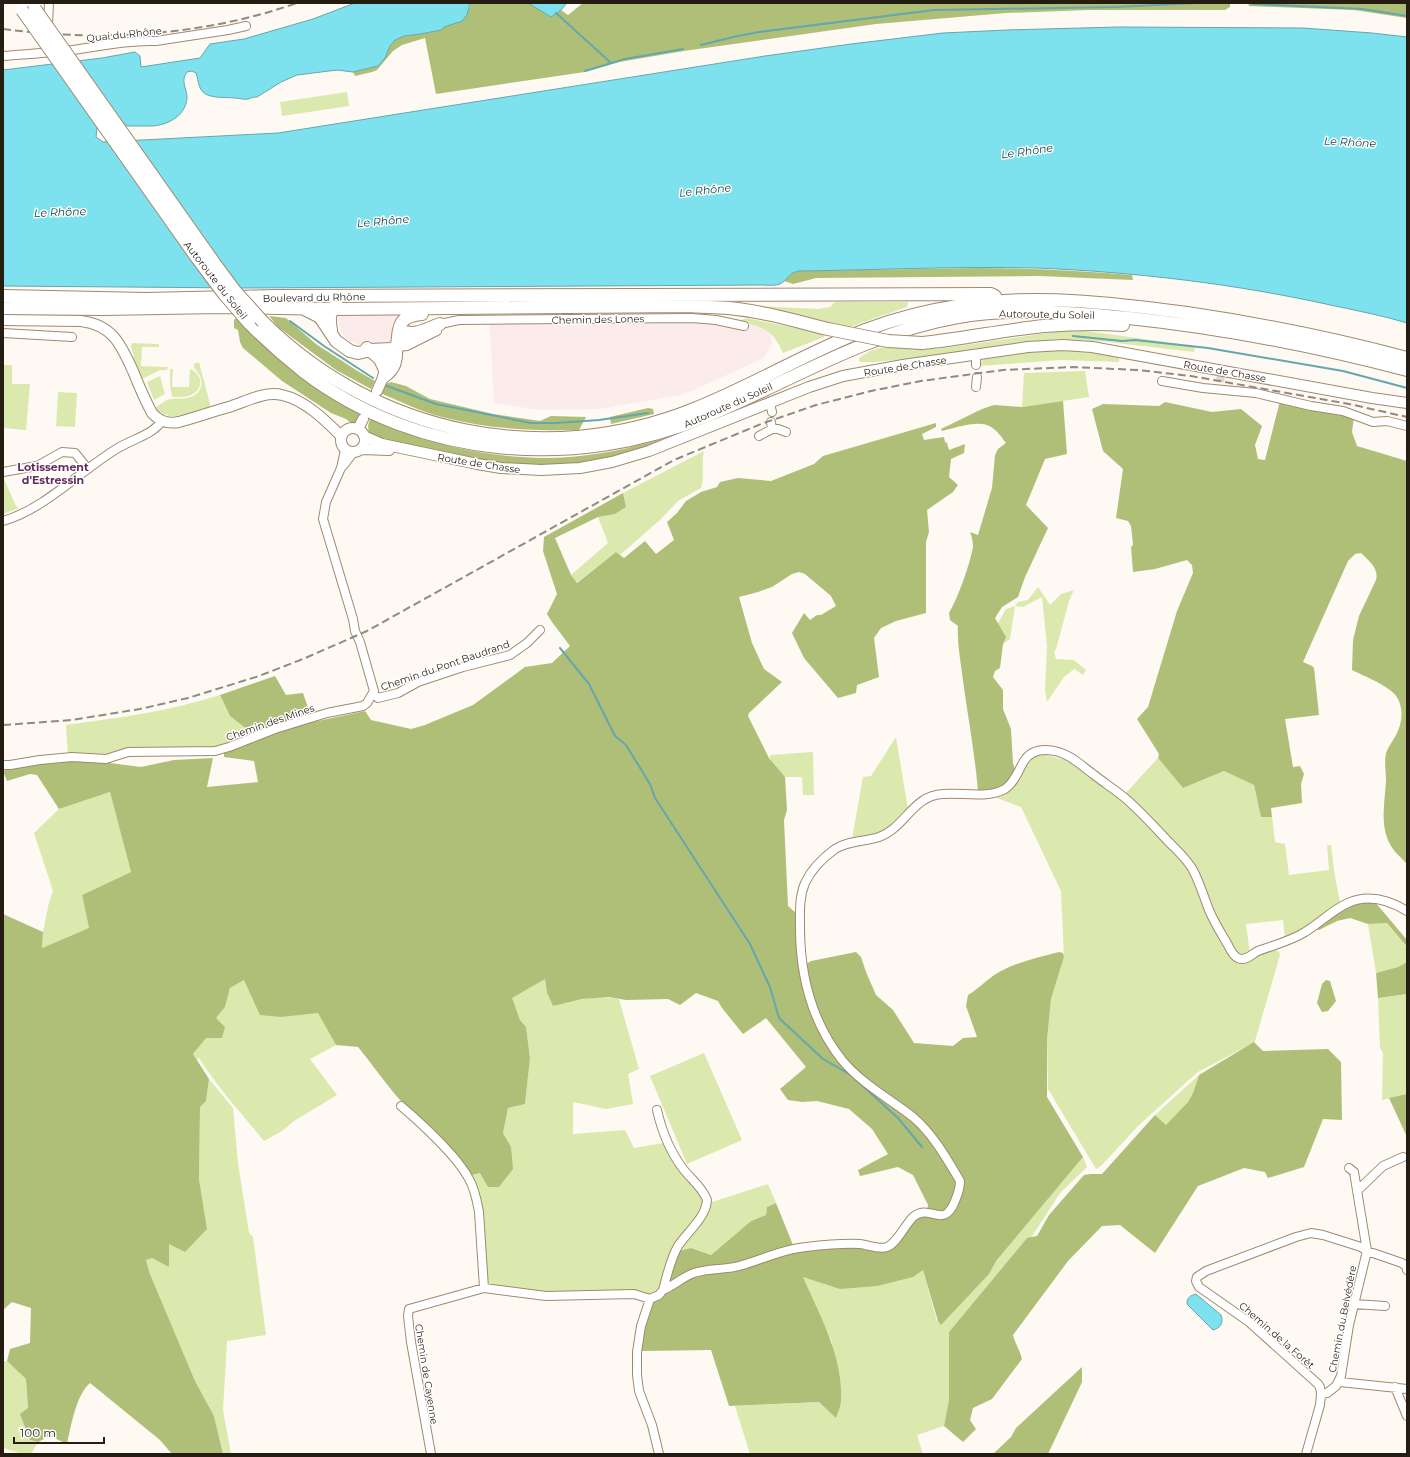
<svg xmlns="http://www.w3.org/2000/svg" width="1410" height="1457" font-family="Montserrat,sans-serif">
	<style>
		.commercial { fill: #fcebeb }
		.green { fill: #dbe9af }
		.forest { fill: #afbf78 }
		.water { fill: #7ee2ee; stroke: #64a7ac }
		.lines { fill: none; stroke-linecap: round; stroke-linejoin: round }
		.stream { stroke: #64a7ac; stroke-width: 2 }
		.minor-tunnel { stroke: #ded8d1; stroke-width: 8; stroke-dasharray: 8 4; stroke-linecap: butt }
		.minor-casing { stroke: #a1896f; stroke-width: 10 }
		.major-casing { stroke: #a1896f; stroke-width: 12 }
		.highway-casing { stroke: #a1896f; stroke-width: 14 }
		.minor { stroke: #fff; stroke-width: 8 }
		.major { stroke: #fff; stroke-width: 10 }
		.highway { stroke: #fff; stroke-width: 12 }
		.rail { stroke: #918a81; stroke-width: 2; stroke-dasharray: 8 4; stroke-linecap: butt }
		.highway-bridge-casing { stroke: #a1896f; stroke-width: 14; stroke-linecap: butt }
		.highway-bridge { stroke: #fff; stroke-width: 12 }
		.labels { text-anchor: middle; stroke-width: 3; stroke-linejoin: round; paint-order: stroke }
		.street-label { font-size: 10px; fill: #261d12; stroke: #fff }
		.water-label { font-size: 11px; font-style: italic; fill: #093b40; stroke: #fff }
		.neighbourhood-label { font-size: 11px; font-weight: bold; fill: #632d5a; stroke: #fff }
	</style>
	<rect width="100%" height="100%" fill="#fef9f3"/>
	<path class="commercial" d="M539 312 707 313 752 324 771 332 772 344 764 358 692 391 681 395 600 409 539 410 494 403 489 316Z
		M341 313H397L395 341 388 345H361L351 342 346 338 341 332 338 319Z"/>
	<path class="green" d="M347 92 349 106 282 116 280 102Z
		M835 302H908L907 307 847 328 756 306 817 309 830 307Z
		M746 318 822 333 824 337 783 353C773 330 763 327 739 321Z
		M1067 330 1086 331 1195 346 1194 352 1108 342 1057 339 934 356 876 362H861L859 361V358L870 351 885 346 919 349H937Z
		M132 343 159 344V347H142L141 366 168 367 167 370H160L142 379 133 358 134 356 131 347Z
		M1066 350 1093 353 1119 357V362L1061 360 979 366 984 357 1035 351Z
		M199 362 211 408C193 412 169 424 155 408 160 405 166 399 171 399 177 398 182 399 187 398 204 394 206 379 194 368V364Z
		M3 365H12V384H30L26 430 3 428Z
		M170 369H173L172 387H189L190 369C203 374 204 389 191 395 185 398 178 397 172 397L170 385Z
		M1085 371 1089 397 1022 407 1024 373Z
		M160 376 165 394 154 400 147 382Z
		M58 392 77 393 75 427 56 426Z
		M704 451C701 463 705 477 701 488L678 501 661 519 620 555 616 552 576 583 571 575 608 543 598 517 615 514 626 507 623 493Z
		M3 479H4L16 506 19 508 3 514Z
		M1038 587 1050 605 1061 594 1074 590 1069 601 1056 649 1054 652 1056 659 1074 660 1086 670 1083 675 1074 669 1064 677 1047 702 1045 690 1047 646 1042 597 1023 607 1015 606 1010 639 1003 644 998 623 1006 609 1015 606 1018 602 1028 600Z
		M220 695 230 716 248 730 247 738 215 750 112 756H68L66 725C118 718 170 711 220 695Z
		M896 737 908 809 883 833 852 839 863 777 871 776Z
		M813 752 814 795H803L802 777H785L770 759V755Z
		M1041 754 1066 760 1118 798 1157 835 1185 866 1190 873 1205 913 1233 956H1253L1276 950 1279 952 1280 955 1255 1041 1253 1043 1198 1072 1191 1078 1138 1126 1101 1166 1096 1169 1048 1089 1047 1040 1051 999 1064 957 1061 891 1021 807 997 798C1007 787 1027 756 1041 754Z
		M1158 758 1183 788 1224 771 1254 785 1261 816 1272 817 1275 842 1285 844 1289 875 1329 870 1327 845H1331L1334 870 1340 903 1293 937 1285 939 1283 920 1246 924 1250 954 1244 956H1238L1213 913 1196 866 1125 794Z
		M110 792 131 872 82 895 89 928 42 948 43 932 49 902 53 891 34 833 59 809Z
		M1387 923 1407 948V962L1398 967 1376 973 1368 924Z
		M545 979 547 993 553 1006C575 1000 596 995 619 999L639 1069 628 1074 633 1104 606 1109 573 1102V1134L625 1130 634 1148 663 1143 704 1198 702 1209 684 1233 659 1290 656 1293 651 1295 562 1294 490 1285 488 1281 481 1207 472 1175 480 1172 511 1148 503 1133 508 1108 525 1104 530 1058 526 1027 520 1020 511 998Z
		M244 980 281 1017 318 1012 336 1045 310 1059 337 1095 294 1121 282 1131 264 1141C242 1114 218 1088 199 1058L197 1060 193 1054 206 1037 216 1018 225 1007 230 988Z
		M1407 994V1094L1382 1100 1383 1053 1380 1048 1378 998Z
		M704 1053 742 1140 687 1164 650 1076Z
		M1199 1075 1193 1093 1188 1102 1166 1126 1155 1115Z
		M209 1079 233 1108 238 1163 249 1233 253 1237 266 1335 227 1341 223 1410 231 1454H223L214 1416 195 1381 150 1274 146 1260 169 1244 207 1229 199 1179 200 1107 206 1101Z
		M1083 1157 1087 1167 1060 1193 1031 1238H1027L949 1332V1400L944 1426 917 1435 923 1454H750L735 1406 819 1402 836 1417 832 1342 803 1277 923 1270 937 1321 989 1274 995 1261Z
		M768 1184 776 1203 767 1207 766 1215 751 1221 711 1255 691 1248 679 1251C689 1234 706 1220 712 1202Z
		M3 1361H7L26 1379 30 1440 38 1442 31 1454H23L3 1448Z"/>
	<path class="forest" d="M470 3H528L551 17 561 10 568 15 583 3H1230V7L1225 10H1088L1006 13 876 24 684 51 619 62 585 72 436 94 425 38 402 45 393 51 377 70 372 72 355 76 353 72 378 66 385 58 390 46 395 40 404 36 420 34 441 30 444 27 462 21 470 7Z
		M1248 3H1407V18L1354 10 1249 6Z
		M978 268C1030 268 1081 271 1132 275L1133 280 1040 276 816 278 793 284 784 281 792 273 799 271Z
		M269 316 286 318 316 344 356 370 375 381 371 389 336 370 278 327Z
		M236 318C275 359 311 388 360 414L356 423H351L346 419 331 413 282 381 243 348 240 342 238 330 234 328V320Z
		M391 382 406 386 430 399 493 414 540 421 551 416 586 417 579 430C533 431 487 429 442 417 422 412 402 402 382 394L385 384Z
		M1063 401 1067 454 1045 459 1026 505 1048 528 1025 577 1018 597 1002 607 995 618 1006 637 1003 644 1000 668 995 671 993 677 1003 690V709L1011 729 1013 763 1016 774 1002 788 978 792C975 752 967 713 962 673 960 657 957 642 958 626L950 620 949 613C958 598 970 564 973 547 973 542 972 537 970 532L978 535 992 488 995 455 998 449 1006 443C1002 438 998 431 991 427 980 419 955 428 942 431L941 429 982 409 994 405 1022 407Z
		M1280 401 1354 417 1352 432 1357 446 1407 461V864C1402 858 1395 853 1391 846 1379 826 1385 802 1386 780 1386 771 1384 762 1386 753 1388 747 1392 742 1395 737 1402 725 1404 711 1398 699 1393 687 1364 676 1352 670L1353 640 1359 616 1376 580C1379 568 1369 561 1361 553L1355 554 1348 561 1303 662 1312 666 1314 668 1319 715 1285 719 1293 767 1300 766 1304 774 1301 784 1302 803 1271 808 1272 817H1261L1254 785 1224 771 1183 788 1158 758 1159 754 1137 719 1148 707 1177 611 1193 573 1192 565 1187 560 1155 569 1133 572 1131 547 1133 545 1131 526 1128 521 1116 518 1123 469 1103 451 1092 409 1103 404 1159 406 1165 402 1212 412 1241 409 1262 426 1255 445 1258 459 1265 460Z
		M648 408 653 409 654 414 611 424 610 417Z
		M370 419C441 449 518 466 595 454 618 451 640 445 663 439L654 446 600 461 562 466 506 465 402 444 369 434 368 426Z
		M936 423V427L922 434 924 440 944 437 945 442 947 443 949 450 965 444 964 453 951 459 949 477 958 485 953 492 927 510 929 532 926 542V613L896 621 881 628 874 638 879 677 857 685 856 693 838 698 804 658 792 633 804 613 810 620 817 615H821L836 606 831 596 805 574 799 572 792 574 772 587 758 592 739 597 752 643 764 669 782 682 749 713 748 716 769 758 785 777 787 810 784 820 788 906 796 913 795 926 802 967 811 961 856 952 861 957 866 972 876 995 893 1010 914 1043 953 1046 963 1038 977 1037 966 1006 968 995C981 987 990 976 1003 970 1020 961 1041 957 1059 952L1063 953 1064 957 1051 999 1047 1040V1097L1083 1157 996 1261 989 1274 941 1325 938 1321 923 1270 913 1277 877 1286 840 1289 803 1277C820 1316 843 1356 841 1400 841 1406 838 1412 836 1418L819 1402 729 1406 711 1350 640 1351C643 1336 643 1320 650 1306 654 1297 687 1280 696 1276L794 1251 829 1248 894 1245 918 1217 926 1216 928 1205 913 1175 898 1167 860 1176 858 1170 888 1154 872 1129 849 1109 817 1101 802 1102 788 1100 780 1089 806 1067 766 1018 743 1034 722 1008 718 1001 696 993 680 1005 668 999 626 1000 609 997 582 999 553 1006 547 993 545 979 512 998 520 1020 526 1027 530 1058 525 1104 508 1108 503 1133 511 1147 513 1169 499 1187H488L480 1173 472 1175C454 1148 434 1135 412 1113 392 1093 376 1069 358 1047L336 1045 318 1013 281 1017 260 1015 244 980 230 988 225 1007 216 1018 225 1027 222 1038H206L193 1054 209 1079 206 1101 200 1107 199 1179 207 1229 185 1252 169 1244V1267L152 1258 146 1260 150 1274 195 1381 214 1416 223 1454H172L160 1440 90 1383C76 1395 71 1426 67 1444L50 1436 38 1442 30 1440 20 1414 28 1408 26 1379 7 1361 10 1349 30 1343 31 1308 12 1302 3 1310V914L43 932 42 948 89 928 82 895 131 872 110 792 59 809 37 775 30 774 7 781 3 771 13 768 69 760 94 761 141 767 174 760 213 758 207 787 258 782 254 761 224 757V752L245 746 248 730 230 716 220 695 275 676 286 695 303 693 313 722 365 711 371 720 411 729 425 725 473 705 525 667 552 663 570 646 552 622 547 614 557 594 543 551 544 537 623 493 626 507 615 514 598 517 555 538 571 575 577 583 616 552 624 558 645 541 656 554 674 540 667 522 677 513 686 501 701 492 717 487 720 482 738 478 771 481 814 464 823 456Z
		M1365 902H1375L1407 940V951V947L1387 923 1368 924 1350 918 1337 921 1319 930 1314 928 1344 908Z
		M1407 962V994L1378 998 1376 973 1398 967Z
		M1326 980 1330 981 1336 1001 1328 1011 1322 1012 1317 1003 1322 984Z
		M1254 1042 1263 1051 1328 1049 1341 1062 1342 1120 1323 1119 1304 1167 1268 1178 1265 1172 1244 1168 1198 1186 1155 1253 1120 1225 1102 1226 1068 1261 1013 1335C1015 1344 1020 1350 1022 1359L992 1399 973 1408 970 1420 976 1429 963 1442 944 1426 949 1400V1332L1027 1238 1037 1236 1049 1215 1084 1175 1091 1174H1102L1155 1115 1166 1125 1188 1102 1193 1093 1199 1075Z
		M1407 1094V1137L1389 1098Z
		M776 1203 793 1245 668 1283 679 1251 691 1248 711 1255 751 1221 766 1215 767 1207Z
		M1082 1367V1382L1048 1454H993L1011 1437 1016 1428Z"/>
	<path class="water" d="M355 3H470L467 15 462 21 444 27 441 30 420 34 404 36 395 40 390 46 385 58 378 66 353 72 337 70 297 75 281 82 257 97C253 97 251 98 248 99 244 100 239 98 235 98 226 97 208 99 202 91 198 86 198 78 196 73L192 71 187 72C180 81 187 88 187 98 186 117 164 127 148 126 142 126 135 126 129 126 124 126 129 125 124 124 116 122 104 125 97 128L96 137 103 142 278 133 765 56 851 44 943 33 1007 30 1118 27 1303 28 1372 33 1407 37V323C1384 316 1359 311 1335 306 1237 284 1136 272 1036 268 957 266 878 270 799 271 788 273 789 279 780 284 775 286 767 285 761 285L243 288 3 286V70L102 58 135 52 140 56 141 67 200 58 210 44 244 39 313 19Z
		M528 3H567L561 10 551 17Z
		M1196 1294 1221 1315C1224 1323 1220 1328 1213 1330L1187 1304C1187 1297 1190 1296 1196 1294Z"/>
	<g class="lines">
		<path class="stream" d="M1252 3 1254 4 1363 9 1407 16
			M556 13 610 62
			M701 45 733 37 759 32 934 10 1116 7 1197 3
			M585 71 625 59 683 49
			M290 321 324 346 373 378
			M1073 336 1122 341 1135 340 1208 348 1343 371 1407 388
			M387 386 436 404 531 423H556L599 420 648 413
			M560 648 589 684 615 736 626 745 650 784 655 798 750 944 770 987 779 1018 823 1059 851 1075
			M854 1078 898 1118 922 1147"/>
		<path class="minor-tunnel" d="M1220 382 1221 375"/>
		<defs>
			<path id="minor" d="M48 24 49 3
				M3 56C26 54 50 53 73 50 101 46 128 40 156 41L228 30 246 26
				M436 326 440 324 459 320 692 318 716 320 744 326
				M3 333 72 337
				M397 347 406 340 419 336
				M397 347 407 346 437 331
				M976 355V365
				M1162 381 1203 388 1256 393 1311 406 1343 411 1373 422 1387 421 1407 426
				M976 387 977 377
				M770 403 772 412
				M772 429H778L786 432
				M759 436 772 429 771 422
				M343 466 353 453
				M3 472 37 466 62 452 75 453 88 469
				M3 521C45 509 81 470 118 448 133 439 152 435 162 421
				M373 694 378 698 398 693 418 682 463 667 510 655 527 643 540 630
				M3 765H10L40 760 72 757 106 759 128 752 215 751 229 747 275 729 304 720 327 713 363 706 367 703 374 691 360 642 355 631 353 619 323 519 326 502 341 468 345 450
				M401 1106C421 1123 457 1156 469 1179 475 1189 477 1201 479 1212L484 1288
				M1357 1191 1383 1166 1403 1157
				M663 1290C674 1286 682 1277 694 1273 709 1268 724 1270 739 1266 762 1260 782 1249 806 1247 823 1245 842 1243 860 1244 869 1245 879 1250 887 1247 897 1243 905 1225 913 1217 930 1202 943 1231 955 1201 958 1194 960 1189 960 1181 947 1159 933 1134 913 1117 890 1099 862 1084 842 1060 812 1022 800 975 800 927 800 912 799 897 805 883 811 870 824 857 835 849 849 840 864 842 879 837 905 828 913 795 943 794 962 792 987 799 1005 789 1015 782 1018 771 1024 761 1034 745 1056 749 1070 757 1078 762 1085 768 1093 774 1103 782 1114 789 1125 798 1139 810 1152 824 1165 838 1175 849 1188 859 1194 872 1200 884 1204 897 1209 910 1214 922 1221 933 1228 945 1230 949 1233 956 1238 958 1245 962 1252 954 1258 951 1274 945 1291 941 1305 932 1320 923 1332 910 1348 903 1368 894 1389 900 1407 911
				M650 1299 641 1326 637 1352V1375L639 1391 652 1425 659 1454
				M1354 1304 1385 1306
				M1340 1382 1407 1389
				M1395 1387 1407 1416
				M1321 1394 1320 1387 1318 1384 1249 1322 1199 1287 1196 1281 1197 1277 1206 1271 1296 1237 1311 1233 1323 1235 1361 1247 1367 1251 1402 1263 1406 1266 1407 1270
				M431 1454 411 1342 408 1316 409 1309 484 1288 546 1296 634 1294 650 1299 659 1295 663 1290C667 1276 670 1260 678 1246 687 1232 706 1218 707 1200 703 1188 692 1180 684 1170 670 1152 662 1132 657 1110
				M1306 1454 1320 1405 1321 1394 1327 1393 1336 1386 1341 1376 1349 1325 1367 1251 1354 1172 1349 1168"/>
			<path id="major" d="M3 320 81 321C113 325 121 345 133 371 139 386 145 400 152 413 160 422 168 424 179 422 197 417 214 411 232 406 247 401 265 391 282 395 305 400 325 420 341 436
				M385 377C396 369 398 360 397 347
				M377 391 382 380 389 357 397 347
				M341 440a12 12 0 1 1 24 0a12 12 0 1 1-24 0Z
				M358 429 363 419
				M364 436 382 444 477 464 501 468 541 470 580 468 612 462 649 451 809 387 843 376 903 365 1028 347 1063 345 1092 347 1372 398 1407 403
				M362 449 389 450"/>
			<path id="highway" d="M3 296 146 299 278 296 991 294 995 296
				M3 308 102 309 220 307 333 309 687 306C701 307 714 307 728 308 762 311 795 321 828 329
				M306 310 320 317 336 341 350 351 358 353 371 350 390 349 397 347C399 326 398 316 422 314
				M263 322C377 435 545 469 694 409 752 386 806 353 865 330 897 318 930 310 964 305 1038 294 1114 303 1187 313 1262 324 1335 339 1407 358
				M249 323C266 340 285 357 304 372 419 459 576 471 707 416 791 381 866 333 958 317 1015 308 1072 312 1129 318 1223 328 1316 346 1407 370
				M331 330C329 319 329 313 336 304
				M399 330C417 337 423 330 440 324
				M922 343C963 339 1003 330 1044 326 1070 324 1097 323 1123 325
				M367 348 380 359 385 370"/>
		</defs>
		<use href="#minor" class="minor-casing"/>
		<use href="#major" class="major-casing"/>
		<use href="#highway" class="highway-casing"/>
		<use href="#minor" class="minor"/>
		<use href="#major" class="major"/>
		<use href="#highway" class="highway"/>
		<path class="rail" d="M3 29C101 42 203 36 297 3
			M3 725 72 720 140 709 188 698 259 676 303 659 367 631 674 460 761 424 816 405 871 391 921 381 1003 370 1073 367 1138 370 1191 376 1349 404 1407 417"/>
		<defs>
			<path id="highway-bridge" d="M35 9 215 264 235 291 263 322
				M22 10 197 258 224 294 249 323
				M828 329 888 341 922 343"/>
		</defs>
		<use href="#highway-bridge" class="highway-bridge-casing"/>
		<use href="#highway-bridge" class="highway-bridge"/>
	</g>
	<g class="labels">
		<g class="street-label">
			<text transform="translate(124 34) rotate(-6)" y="4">Quai du Rhône</text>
			<text transform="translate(216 280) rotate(52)" y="4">Autoroute du Soleil</text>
			<text transform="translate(314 297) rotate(-1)" y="4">Boulevard du Rhône</text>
			<text transform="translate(1047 314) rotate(1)" y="4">Autoroute du Soleil</text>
			<text transform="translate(598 319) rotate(-1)" y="4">Chemin des Lones</text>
			<text transform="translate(905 366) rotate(-9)" y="4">Route de Chasse</text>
			<text transform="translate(1225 371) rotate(10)" y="4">Route de Chasse</text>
			<text transform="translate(728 405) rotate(-24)" y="4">Autoroute du Soleil</text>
			<text transform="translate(479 463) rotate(9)" y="4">Route de Chasse</text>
			<text transform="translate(445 665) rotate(-19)" y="4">Chemin du Pont Baudrand</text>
			<text transform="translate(270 722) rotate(-19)" y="4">Chemin des Mines</text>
			<text transform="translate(1342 1319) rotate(-79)" y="4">Chemin du Belvédère</text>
			<text transform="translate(1277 1335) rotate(41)" y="4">Chemin de la Forêt</text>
			<text transform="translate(427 1374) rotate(81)" y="4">Chemin de Cayenne</text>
		</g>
		<g class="water-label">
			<text transform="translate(1350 142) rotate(3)" y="4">Le Rhône</text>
			<text transform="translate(1027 151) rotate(-8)" y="4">Le Rhône</text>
			<text transform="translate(705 190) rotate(-6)" y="4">Le Rhône</text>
			<text transform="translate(60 212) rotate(-2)" y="4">Le Rhône</text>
			<text transform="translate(383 221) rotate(-5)" y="4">Le Rhône</text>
		</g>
		<g class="neighbourhood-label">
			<text x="53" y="471">Lotissement<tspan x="53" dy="13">d'Estressin</tspan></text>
		</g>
	</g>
	<rect width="1410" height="1457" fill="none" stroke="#261d12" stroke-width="8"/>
	<path d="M14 1437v6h90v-6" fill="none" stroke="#261d12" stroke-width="2"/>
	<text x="20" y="1437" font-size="12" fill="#261d12" stroke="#ffffff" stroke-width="3" paint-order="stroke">100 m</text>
</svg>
